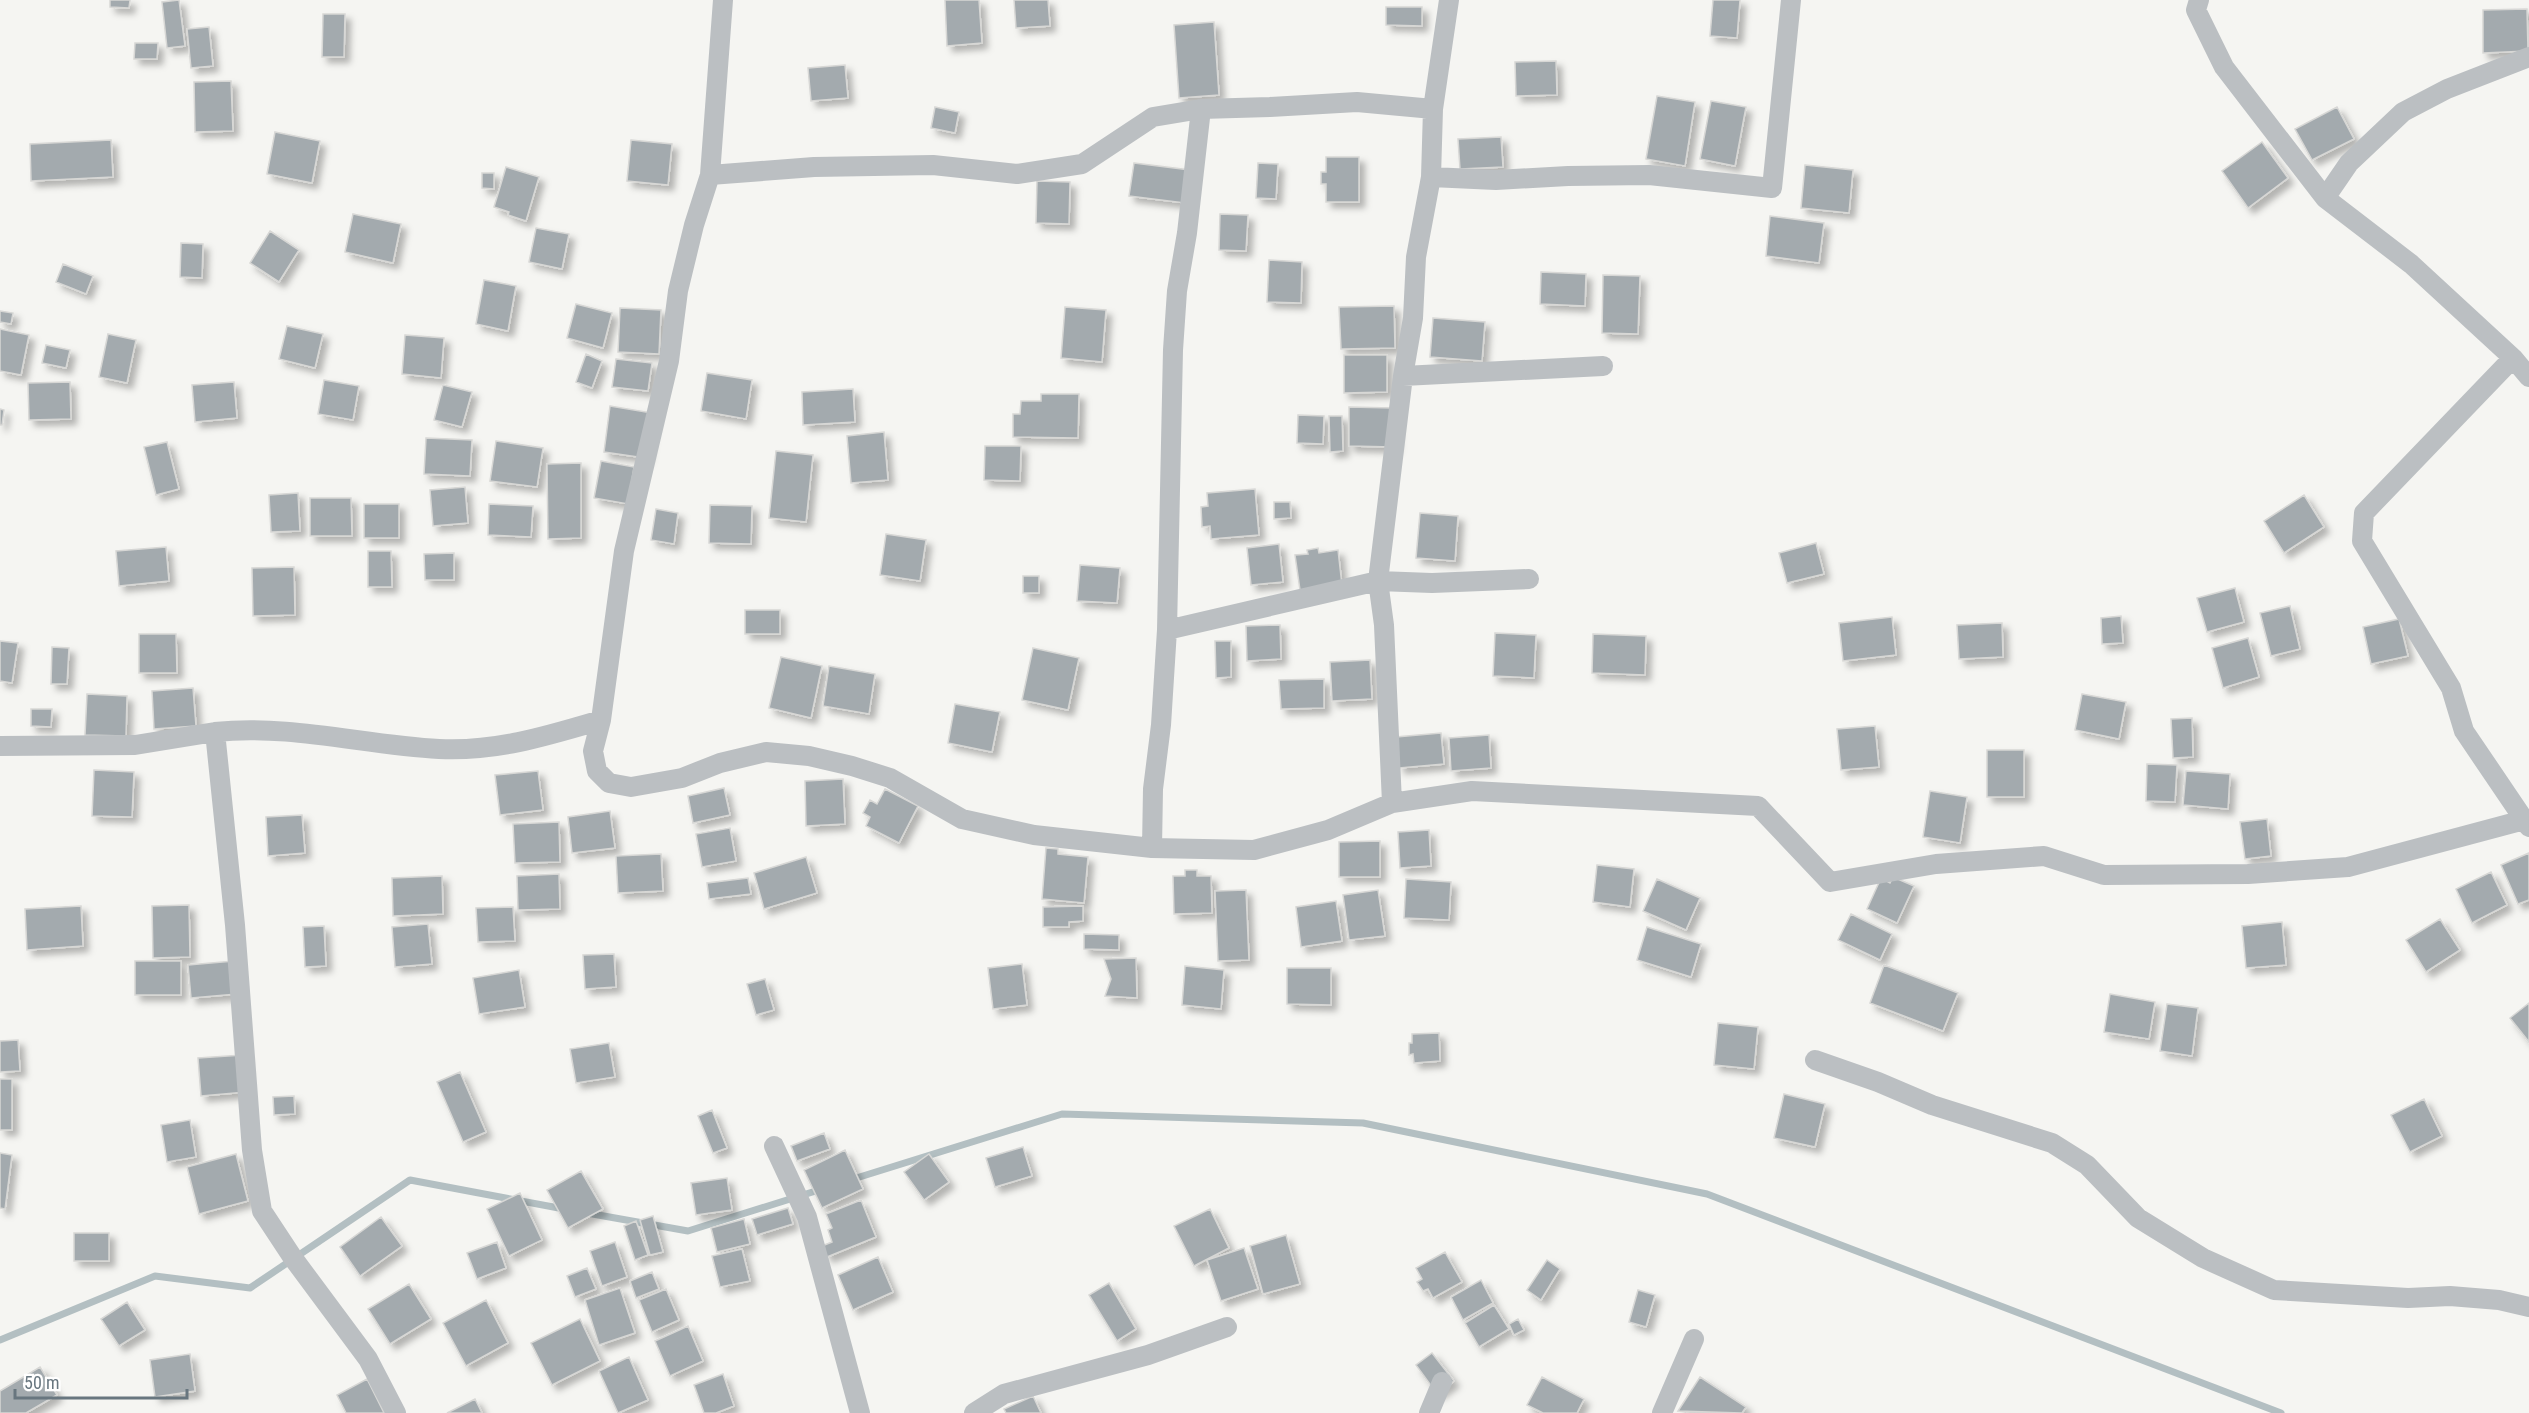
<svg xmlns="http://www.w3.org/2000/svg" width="2529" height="1413" font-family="'Roboto Condensed',sans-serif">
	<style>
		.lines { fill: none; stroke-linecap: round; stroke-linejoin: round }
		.stream { stroke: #b3bfc2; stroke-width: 7 }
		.building { fill: #a3aaae; stroke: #d7d7d5; stroke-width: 1.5; filter: url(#shadow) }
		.minor { stroke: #bbbfc2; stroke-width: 20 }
	</style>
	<defs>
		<filter id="shadow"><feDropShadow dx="5.5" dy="5.5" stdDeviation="3" flood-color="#0004"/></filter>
	</defs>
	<rect width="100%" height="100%" fill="#f5f5f2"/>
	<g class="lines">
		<path class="stream" d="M850 1180 1062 1114 1363 1123 1707 1194 2281 1413
			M587 1213 688 1231 822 1189
			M0 1340 155 1276 250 1288 410 1180 564 1209"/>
	</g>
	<path class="building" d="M110 0H130L129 8 110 7Z
		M179 0 185 46 167 48 162 2Z
		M945 0H979L982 43 947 46Z
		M1014 0H1048L1050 26 1016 28Z
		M1713 0H1740L1737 38 1710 36Z
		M1386 7H1422V26L1386 25Z
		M2527 9 2528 51 2483 53V10Z
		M323 14H345L344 57H322Z
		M1214 22 1219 95 1179 98 1174 25Z
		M209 27 213 66 191 68 187 29Z
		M135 43H158L157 59H134Z
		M1556 61 1557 95 1516 96 1515 62Z
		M845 65 848 98 811 101 808 68Z
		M231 81 233 131 195 132 194 82Z
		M1657 96 1695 102 1685 166 1646 159Z
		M1711 101 1746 107 1735 166 1700 159Z
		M935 107 959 112 955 133 931 128Z
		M2337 107 2354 139 2312 160 2295 129Z
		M275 132 320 141 312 183 267 174Z
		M1501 137 1503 167 1460 169 1458 139Z
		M111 140 113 177 31 181 30 144Z
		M631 140 672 144 668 185 627 181Z
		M2262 142 2288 178 2248 208 2222 171Z
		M1326 157H1359V202H1326V184H1321V172H1326Z
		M1134 163 1190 170 1185 203 1129 196Z
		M1258 163 1278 164 1276 199 1256 198Z
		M1805 165 1853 170 1849 213 1801 208Z
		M506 167 539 177 526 221 508 215 509 212 494 207Z
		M482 173H494V189L482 188Z
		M1037 181 1070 182 1069 224 1036 223Z
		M353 214 401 224 393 263 345 252Z
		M1220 214 1248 215 1246 251 1219 250Z
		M1770 216 1824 223 1819 263 1766 256Z
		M536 228 569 234 562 269 529 262Z
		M270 231 299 250 279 282 250 263Z
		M181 243 203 244 202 278 180 277Z
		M1269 260 1302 262 1301 303 1267 302Z
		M63 264 93 276 86 294 56 282Z
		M1541 272 1586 274 1585 306 1540 304Z
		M1603 275 1640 276 1638 334 1602 333Z
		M484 280 516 286 508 331 476 324Z
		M576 304 612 313 603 348 567 338Z
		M1394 306 1395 348 1341 349 1339 307Z
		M1065 307 1106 310 1102 362 1061 358Z
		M620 308 661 310 659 354 618 352Z
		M0 311 13 313 11 324 0 322Z
		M1433 318 1485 322 1482 361 1430 357Z
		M287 326 323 334 315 368 279 359Z
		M0 329 29 335 21 375 0 371Z
		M108 334 136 340 127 383 99 377Z
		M405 335 444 338 441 378 402 374Z
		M46 345 70 350 66 368 42 363Z
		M586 354 602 361 592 388 576 382Z
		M1344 355H1387V392L1344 393Z
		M616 359 652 363 648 391 612 387Z
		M707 373 752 380 746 419 701 411Z
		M324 380 359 386 353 420 318 414Z
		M70 382 71 419 29 420 28 383Z
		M234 382 237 418 195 422 192 385Z
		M443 385 472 392 462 427 434 420Z
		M853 389 855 422 803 425 802 392Z
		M1041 394H1079L1078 438 1013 437V414H1020L1021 401H1041Z
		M610 406 652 413 645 458 604 452Z
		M1349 407 1394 408V447L1349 446Z
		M0 409 4 410 2 425H0Z
		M1298 415 1324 416 1323 444 1297 443Z
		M1329 416H1342L1343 451 1330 452Z
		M884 432 888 480 851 483 847 436Z
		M426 438 472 440 470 476 424 474Z
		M496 441 543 448 537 487 490 481Z
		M167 442 179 489 156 495 144 447Z
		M985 446H1021L1020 481 984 480Z
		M776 451 813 455 806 522 769 518Z
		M601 461 634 467 628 504 594 498Z
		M581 463V538L548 539 547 464Z
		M465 487 468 523 433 526 430 490Z
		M1255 489 1259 535 1211 539 1210 526 1202 527 1201 507 1208 506 1207 493Z
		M298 493 300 531 271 532 269 495Z
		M2304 495 2324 527 2284 553 2264 521Z
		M310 498H351L352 536H310Z
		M1274 502H1290L1291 518 1274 519Z
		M364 504H399V538H364Z
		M489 504 533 506 531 537 488 535Z
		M710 505 752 506 751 544 709 543Z
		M656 509 678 513 674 544 651 540Z
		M1420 513 1458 516 1455 561 1416 558Z
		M886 534 926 540 920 581 880 575Z
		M1816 543 1824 574 1787 583 1779 553Z
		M1279 544 1283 582 1251 585 1247 548Z
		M166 547 169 581 119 586 116 551Z
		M1318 548 1319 553 1338 550 1342 585 1300 590 1295 555 1308 554 1307 550Z
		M368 551H391L392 587H368Z
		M454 553V580H425L424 554Z
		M1080 565 1120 568 1117 603 1077 601Z
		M294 567 295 615 253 616 252 568Z
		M1023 576H1039V593H1023Z
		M2235 588 2244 622 2207 632 2197 598Z
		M2290 606 2300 649 2271 656 2260 613Z
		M745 610H780V634H745Z
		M2121 616 2123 643 2102 644 2101 618Z
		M1892 617 1896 655 1843 661 1839 623Z
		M2399 619 2408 656 2371 664 2363 627Z
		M2002 623 2003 657 1959 659 1957 625Z
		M1280 625 1281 659 1247 661 1246 626Z
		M1495 633 1536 635 1534 678 1493 676Z
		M139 634H176L177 673H139Z
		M1593 634 1646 636 1645 675 1592 673Z
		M2248 638 2259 677 2223 688 2212 648Z
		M0 641 18 643 12 683 0 681Z
		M1215 641H1231V677L1216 678Z
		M52 647 69 648 67 684H51Z
		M1033 648 1079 658 1068 710 1022 700Z
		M781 657 822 666 811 718 769 708Z
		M1370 660 1372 699 1332 701 1330 662Z
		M829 666 875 674 869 714 823 706Z
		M1324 679V708L1281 709 1279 680Z
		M193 688 196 726 154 729 152 691Z
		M87 694 127 696 126 736 85 735Z
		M2082 694 2126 702 2119 739 2075 730Z
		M955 704 1000 712 992 752 948 743Z
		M31 709H52L51 727 31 726Z
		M2192 718 2193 757 2173 758 2171 719Z
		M1875 726 1879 767 1841 770 1837 729Z
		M1441 733 1444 764 1399 768 1396 737Z
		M1489 735 1491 768 1451 771 1449 738Z
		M1987 750H2024V797H1987Z
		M2147 764 2177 765 2175 802 2146 801Z
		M94 770 134 772 132 817 92 816Z
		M538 771 543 810 500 815 495 775Z
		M2186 771 2230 774 2228 809 2183 805Z
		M843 779 845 824 806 826 805 781Z
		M724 788 730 815 693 823 688 796Z
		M885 789 918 806 899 843 866 826 870 817 863 813 870 800 877 804Z
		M1930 791 1967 797 1960 843 1923 837Z
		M610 811 615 848 572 853 568 817Z
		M302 815 305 853 268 856 266 817Z
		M2267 819 2271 856 2245 859 2240 822Z
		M559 822 560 862 515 863 513 824Z
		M730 828 736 861 702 867 696 834Z
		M1429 830 1431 866 1400 868 1398 832Z
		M1380 841V877H1339V842Z
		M1046 848 1058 849V854L1088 857 1084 903 1042 899Z
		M2529 853V900L2518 904 2501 865Z
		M661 854 663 891 618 893 616 856Z
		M806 857 817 893 764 909 754 873Z
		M1597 865 1634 869 1630 907 1593 902Z
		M1185 870H1197V876H1211L1212 913 1174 914 1173 876H1185Z
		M2491 872 2507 905 2472 923 2456 889Z
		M559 874 560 909 518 910 517 876Z
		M442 876 443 914 393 916 392 878Z
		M1893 877 1914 886 1897 923 1867 909 1881 878 1890 883Z
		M748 878 751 894 709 899 707 883Z
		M1406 879 1451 882 1449 920 1404 918Z
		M1657 879 1700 898 1686 930 1643 911Z
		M1246 890 1249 960 1218 961 1215 891Z
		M1378 890 1385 936 1349 940 1343 895Z
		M1336 901 1342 941 1301 947 1296 907Z
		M189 905 190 957 153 958 152 906Z
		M81 906 83 946 27 950 25 909Z
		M1083 906V921L1069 922V927H1043V907Z
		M513 907 515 941 478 942 476 908Z
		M1851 914 1892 934 1880 960 1838 940Z
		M2440 919 2460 950 2426 972 2406 940Z
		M2282 922 2286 965 2246 968 2242 926Z
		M428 924 432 964 395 967 392 927Z
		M324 926 326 966 305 967 303 927Z
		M1647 927 1701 944 1691 977 1637 960Z
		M1084 934 1119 935V950L1084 949Z
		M614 954 616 987 585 989 583 955Z
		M1136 958 1137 998 1105 996 1111 979 1104 959Z
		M135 961H181V995H135Z
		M234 961 237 994 191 998 188 965Z
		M1022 964 1027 1005 993 1009 988 968Z
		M1884 965 1958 993 1943 1031 1870 1003Z
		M1185 966 1224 970 1221 1009 1182 1005Z
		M1287 968H1331V1005L1287 1004Z
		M519 970 525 1007 479 1014 473 978Z
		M765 979 774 1010 756 1015 747 984Z
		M2110 994 2155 1002 2149 1039 2104 1032Z
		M2529 1003V1042L2510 1018Z
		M2167 1004 2198 1008 2192 1056 2160 1051Z
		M1718 1023 1758 1027 1754 1069 1714 1065Z
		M1439 1033 1440 1061 1414 1063 1413 1054 1409 1055V1043H1412V1034Z
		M18 1040 20 1071 0 1072V1041Z
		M609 1043 615 1077 576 1083 570 1049Z
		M243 1055 246 1092 201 1096 198 1058Z
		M460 1072 486 1132 463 1142 437 1082Z
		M0 1079H12V1130H0Z
		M1784 1094 1825 1104 1815 1147 1774 1138Z
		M294 1096 295 1114 274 1115 273 1097Z
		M2424 1099 2442 1136 2410 1152 2391 1115Z
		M712 1110 727 1148 713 1153 698 1116Z
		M190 1120 196 1157 167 1162 161 1125Z
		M824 1133 830 1149 797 1161 791 1146Z
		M1023 1147 1032 1176 995 1187 986 1158Z
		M845 1150 863 1189 822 1208 804 1170Z
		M0 1153 12 1155 5 1209 0 1208Z
		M236 1154 248 1201 199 1214 187 1167Z
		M929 1154 949 1182 924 1200 904 1172Z
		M581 1171 603 1209 568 1228 547 1190Z
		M727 1178 732 1210 696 1215 691 1183Z
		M520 1193 542 1240 509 1256 487 1209Z
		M861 1200 876 1237 827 1257 822 1246 832 1242 828 1230 832 1228 826 1214Z
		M788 1208 793 1224 757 1235 752 1219Z
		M1210 1209 1229 1248 1194 1266 1174 1226Z
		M653 1216 663 1252 650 1255 640 1220Z
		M381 1217 402 1246 360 1276 340 1247Z
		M744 1219 750 1244 717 1252 711 1228Z
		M636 1221 648 1255 635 1260 624 1226Z
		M74 1233H109V1261H74Z
		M1286 1235 1300 1284 1263 1294 1250 1246Z
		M497 1242 506 1268 477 1279 467 1253Z
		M615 1242 627 1277 602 1286 590 1251Z
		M1244 1248 1258 1289 1221 1301 1207 1260Z
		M742 1249 750 1281 720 1287 712 1256Z
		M1445 1252 1462 1282 1433 1298 1428 1289 1423 1291 1417 1282 1422 1279 1416 1268Z
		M878 1257 893 1292 853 1310 838 1275Z
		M1547 1260 1560 1269 1541 1300 1527 1290Z
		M587 1268 596 1289 575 1297 567 1276Z
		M652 1272 659 1289 636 1298 630 1281Z
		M1481 1280 1493 1303 1463 1320 1451 1297Z
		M1109 1283 1136 1329 1117 1341 1089 1295Z
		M409 1284 431 1319 390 1344 368 1309Z
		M620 1288 635 1333 599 1345 585 1300Z
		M666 1289 679 1320 652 1332 639 1300Z
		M1638 1290 1655 1295 1646 1327 1629 1322Z
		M486 1300 508 1343 466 1366 443 1323Z
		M127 1302 145 1330 119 1346 101 1319Z
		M1494 1305 1509 1329 1479 1347 1465 1323Z
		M580 1319 600 1361 552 1385 531 1343Z
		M1518 1319 1524 1330 1514 1335 1509 1324Z
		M688 1326 703 1361 670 1376 655 1341Z
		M1432 1353 1454 1381 1437 1394 1416 1365Z
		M190 1354 195 1391 155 1397 150 1360Z
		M629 1357 648 1400 618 1413 599 1371Z
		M40 1367 57 1395 26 1413H0V1391Z
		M723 1374 734 1406 716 1413H704L694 1385Z
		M1542 1377 1584 1399 1577 1413H1543L1527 1405Z
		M1700 1377 1746 1407 1742 1413 1678 1411Z
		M367 1379 384 1413H346L337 1395Z
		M1033 1396 1041 1413H1006L1004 1409Z
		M475 1399 482 1413H447Z"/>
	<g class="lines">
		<path class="minor" d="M2199 0 2196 10 2224 67 2325 198 2411 264 2513 358 2364 513 2362 541 2451 688 2464 731 2529 827
			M710 175 814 167 933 165 1017 174 1082 164 1153 117 1201 109 1270 107 1357 102 1433 109
			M1431 177 1496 180 1568 176 1649 175 1772 188 1791 0
			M2325 198 2349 163 2403 112 2447 89 2529 57
			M2513 358 2529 377
			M1403 376 1603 366
			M1167 630 1378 581 1432 583 1529 579
			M601 720 593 751 597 771 609 783 631 787 682 778 720 763 766 752 809 756 852 766 890 778 962 819 1034 835 1152 848 1254 850 1328 830 1392 803 1472 791 1758 806 1830 882 1936 864 2044 856 2104 875 2248 874 2348 867 2524 820
			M215 732C290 724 364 745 439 749 495 752 547 736 601 720L624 551 669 361 678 291 694 225 710 175 723 0
			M0 746 135 745 215 732 235 925 252 1150 262 1211 293 1258 368 1359 396 1413
			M1392 803 1384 625 1378 581 1403 376 1413 318 1416 257 1431 177 1433 109 1449 0
			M1152 848 1153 789 1161 725 1167 630 1173 350 1177 291 1187 233 1201 109
			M1815 1060 1878 1082 1932 1105 2052 1143 2087 1165 2138 1218 2203 1258 2274 1290 2408 1298 2450 1296 2499 1300 2529 1307
			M774 1146 807 1217 860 1413
			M974 1413 1004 1394 1148 1355 1227 1327
			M1429 1413 1442 1382
			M1662 1413 1694 1339"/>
	</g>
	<path d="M15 1389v9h172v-9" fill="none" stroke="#68767f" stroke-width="3"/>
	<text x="24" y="1389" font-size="18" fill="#68767f" stroke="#ffffff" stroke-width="4.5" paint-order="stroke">50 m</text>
</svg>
